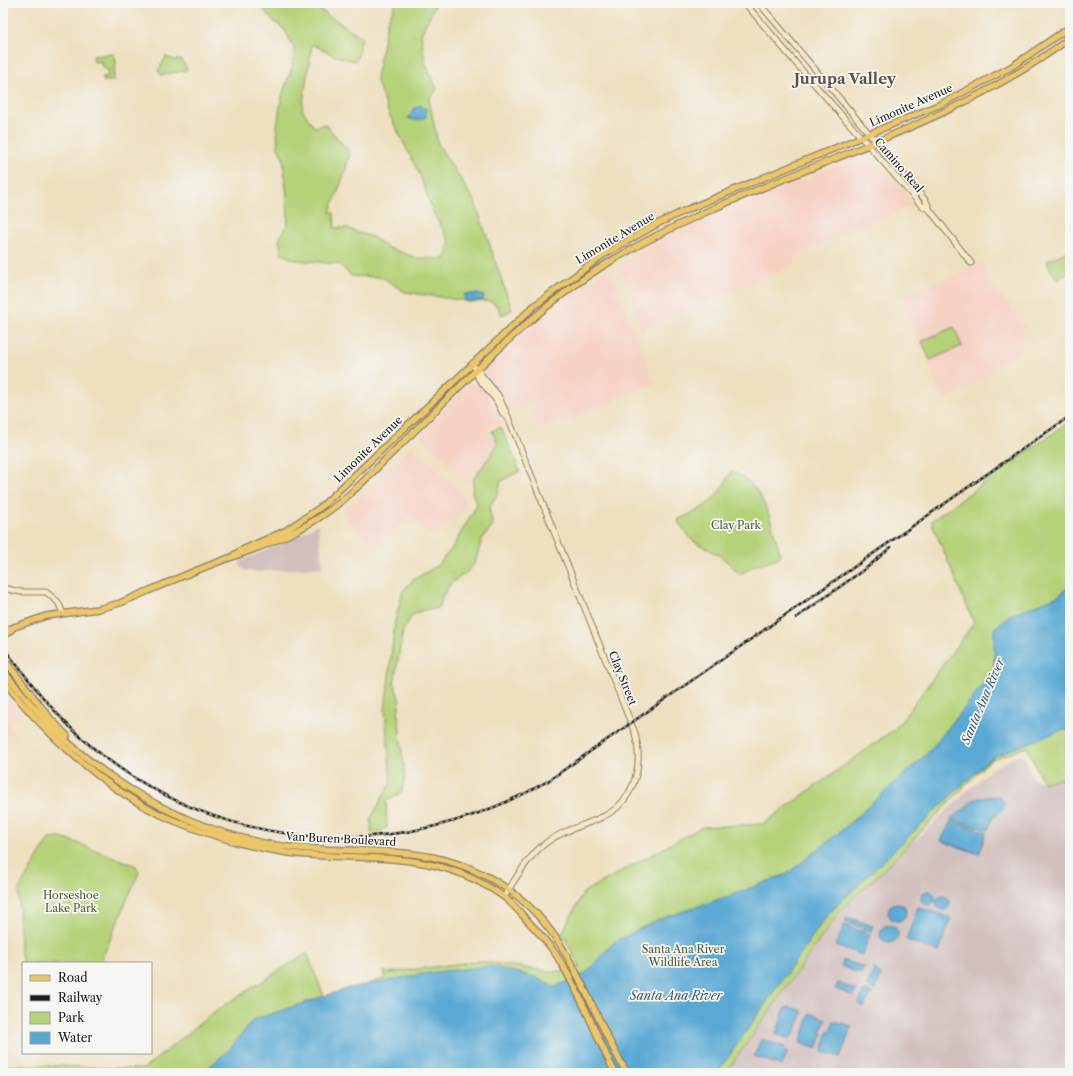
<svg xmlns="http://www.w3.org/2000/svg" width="1073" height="1076" font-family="'Libre Caslon Text',serif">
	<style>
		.built { fill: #f6d2c4 }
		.industrial { fill: #d1bfbe }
		.green { fill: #b5d279; stroke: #68774a }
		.water { fill: #5aa9d4; stroke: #3b6278 }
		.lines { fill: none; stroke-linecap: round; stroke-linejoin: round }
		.secondary-casing { stroke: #857e6e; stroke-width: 7 }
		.primary-casing { stroke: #857e6e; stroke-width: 8 }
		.secondary { stroke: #f7e8c3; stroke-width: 5 }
		.primary { stroke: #ecc669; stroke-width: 5.5 }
		.rail-casing { stroke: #1c1c1c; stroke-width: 2.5 }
		.rail { stroke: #f6f6f2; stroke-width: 1; stroke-dasharray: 3; stroke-linecap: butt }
		.labels { text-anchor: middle; stroke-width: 3.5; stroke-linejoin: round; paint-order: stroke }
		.street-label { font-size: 11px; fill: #1c1c1c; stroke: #f6f6f2 }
		.park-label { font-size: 11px; fill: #525c3d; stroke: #f6f6f2 }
		.water-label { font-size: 12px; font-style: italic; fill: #385b6f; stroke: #f6f6f2 }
		.district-label { font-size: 15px; font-weight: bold; fill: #635047; stroke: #f6f6f2 }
	</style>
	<rect width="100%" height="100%" fill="#f6f6f2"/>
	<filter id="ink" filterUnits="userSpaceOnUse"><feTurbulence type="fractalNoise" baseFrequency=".025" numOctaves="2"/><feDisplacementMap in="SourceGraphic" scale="8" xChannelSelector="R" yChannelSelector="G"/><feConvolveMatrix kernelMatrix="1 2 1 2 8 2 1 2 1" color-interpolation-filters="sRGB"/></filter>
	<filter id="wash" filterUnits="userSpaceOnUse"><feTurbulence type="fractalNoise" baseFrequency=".012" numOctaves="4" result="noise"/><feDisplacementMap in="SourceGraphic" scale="16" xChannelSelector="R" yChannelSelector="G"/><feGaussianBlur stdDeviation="0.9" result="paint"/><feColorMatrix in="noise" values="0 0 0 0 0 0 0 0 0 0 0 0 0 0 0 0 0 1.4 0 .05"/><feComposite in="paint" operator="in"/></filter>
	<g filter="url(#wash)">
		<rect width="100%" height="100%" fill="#eedfbf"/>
		<path class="built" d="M867 154 873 158 878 167 893 179 915 204 802 252 789 268 642 329 629 289 621 269 623 262 656 243 702 221 800 181 813 179 812 175 845 161 846 163 853 158 859 155Z
			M982 263 990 281 1026 328 1019 354 1014 355 962 391 946 399 942 397 903 301 904 296Z
			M604 271 609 273 614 281 655 383 559 424 557 419 539 427 532 409 536 408 534 402 513 410 508 408 497 388 485 374 486 369 559 303Z
			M477 382 496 407 501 423 489 428 495 445 474 474 470 484 454 473 456 469 420 434 470 384Z
			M411 446 422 457 423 456 461 494 466 505 461 513 432 537 410 515 376 548 342 514Z
			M8 698 18 711 22 719 10 724 14 733 3 739V701Z"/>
		<path class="industrial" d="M318 524 323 567 254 572 244 570 240 566 241 561 290 540Z
			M1019 755 1025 757 1032 778 1043 783 1070 777V1073H726L840 911 991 769Z"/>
		<path class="green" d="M258 3H309L362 37 357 59 355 61 335 56 312 44 302 109 314 127 325 124 350 153 344 175 330 212 334 213 335 228H348L356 232 373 237 386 247 417 258 445 259 450 242 433 212 420 175 389 114 376 79 387 22 396 3H436L421 34 425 63 437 89 429 100 438 144 475 202 512 310 502 315 496 305 489 301 473 302 405 292 382 277 351 276 339 264 296 260 282 254 279 240 288 223 287 197 283 157 278 148 277 126 282 96 293 64 295 50 285 30 272 20Z
			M114 54 116 62 113 81H103V77L108 76V70L101 66V61L94 62 93 56Z
			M166 57 175 60H182L187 70 161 75 158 71Z
			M1068 251H1070V271L1058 280 1049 268 1047 261Z
			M954 327 962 346 930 360 922 341Z
			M1070 421V777L1043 783 1027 747 993 759 986 764 897 857 840 911 726 1073H3V1066L30 1065 144 1069 214 1012 307 953 325 999 385 978 384 971 388 973 478 961 554 972 580 967 562 933 584 892 702 827 763 824 896 728 974 623 931 521Z
			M501 427 520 471 501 481 498 493 489 508 493 526 482 539 475 563 466 573 451 583 442 597 439 608 424 610 412 615 403 631 394 683 400 701 398 714 405 777 402 791 394 797 386 801 387 827 383 830 371 833V818L391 782 385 711 395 621 403 591 413 580 438 565 452 548 477 505 472 492 474 478 495 449 497 442 492 431Z
			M733 472C766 486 771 523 780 554L778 558 758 564 740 574 721 556 693 541 678 522 679 519C706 508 717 500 730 473Z
			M59 838 69 840 136 866 139 872 100 963H23L20 949 19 889 49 839Z"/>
		<path class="water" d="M420 105 426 109V117C421 121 414 121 408 118L415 108Z
			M464 294H478L484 296 483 300 467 302 464 298Z
			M1070 585V731L1062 730 995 756 985 763 828 914 717 1073H202L230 1049 253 1020 349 988 428 973 490 966 535 977 554 987 585 974 614 942 657 920 732 895 787 874 843 829 927 754 970 701 994 669V629L1008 616 1058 596Z
			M998 796 1000 797 1005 804 1003 809 992 819 988 830 950 819 966 808 972 801 979 798Z
			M951 821 986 832 979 854 941 841Z
			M921 898a7 7 0 1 1 14 0a7 7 0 1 1-14 0Z
			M936 903a7 7 0 1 1 14 0a7 7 0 1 1-14 0Z
			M888 912a9 9 0 1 1 18 0a9 9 0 1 1-18 0Z
			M918 907 951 918 939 952 906 940Z
			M847 917 873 926 871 931 845 922Z
			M844 925 870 934 862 955 836 946Z
			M880 934a9 9 0 1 1 18 0a9 9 0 1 1-18 0Z
			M843 960 864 967 861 974 841 966Z
			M874 969 877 970 876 972 881 974 876 990 867 986Z
			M838 983 856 990 854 996 835 989Z
			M864 991 871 993 864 1007 858 1004Z
			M789 1007 803 1011 795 1033 789 1039 776 1034 785 1008Z
			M810 1013 826 1019 821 1032 823 1033 817 1049 800 1043Z
			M834 1021 852 1026 840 1057 822 1052 828 1031 830 1032Z
			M761 1039 785 1047 784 1050 788 1051 782 1066 754 1056Z"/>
	</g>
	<g filter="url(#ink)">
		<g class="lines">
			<defs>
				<path id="secondary" d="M745 3 800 68 921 205 930 210
					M759 3 926 201 930 210 971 263
					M472 364 498 395 506 412 635 733C644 766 634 804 600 818 583 826 563 830 547 842 529 855 516 878 504 897
					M477 371 478 378 496 400 503 414 507 417
					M3 588 21 592H46L58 602 63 613"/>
				<path id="primary" d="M234 555 240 551 285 531 321 507 534 306 603 255 657 224 686 210 941 104 1011 67 1070 27
					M3 631 46 616 98 609 120 603C156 588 192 571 229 558 264 546 299 533 330 510 354 493 374 470 396 449 464 384 530 310 611 261 757 173 932 141 1070 38
					M3 637 14 627
					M3 658 50 718 67 736
					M3 671C21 692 38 714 58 733 122 795 210 840 299 848 377 854 445 842 513 893 573 937 590 1013 627 1073
					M3 680C42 730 99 784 155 812 181 825 209 834 236 842 256 847 277 852 297 854 373 861 437 849 504 897 512 903 519 911 526 919 538 932 551 945 560 961 582 996 596 1036 615 1073"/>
			</defs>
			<use href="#secondary" class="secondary-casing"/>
			<use href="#primary" class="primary-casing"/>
			<use href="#secondary" class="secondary"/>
			<use href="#primary" class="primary"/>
			<defs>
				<path id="rail" d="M796 618 869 566 891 547
					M3 647C30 682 57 718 92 747 224 856 401 865 548 781L1070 416"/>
			</defs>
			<use href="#rail" class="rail-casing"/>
			<use href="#rail" class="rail"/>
		</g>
	</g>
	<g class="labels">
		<g class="street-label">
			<text transform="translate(911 105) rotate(-24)" y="4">Limonite Avenue</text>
			<text transform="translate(899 165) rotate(49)" y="4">Camino Real</text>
			<text transform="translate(615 238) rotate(-31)" y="4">Limonite Avenue</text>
			<text transform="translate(368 449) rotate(-44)" y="4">Limonite Avenue</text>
			<text transform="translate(623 678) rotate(68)" y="4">Clay Street</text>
			<text transform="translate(341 839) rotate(3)" y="4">Van Buren Boulevard</text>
		</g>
		<g class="park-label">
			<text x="736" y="529">Clay Park</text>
			<text x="71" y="899">Horseshoe<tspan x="71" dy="13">Lake Park</tspan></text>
			<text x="683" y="953">Santa Ana River<tspan x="683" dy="13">Wildlife Area</tspan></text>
		</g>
		<g class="water-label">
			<text transform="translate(983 701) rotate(-67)" y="4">Santa Ana River</text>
			<text x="676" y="1000">Santa Ana River</text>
		</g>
		<g class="district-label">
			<text x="845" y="84">Jurupa Valley</text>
		</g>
	</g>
	<rect width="1073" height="1076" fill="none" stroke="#f6f6f2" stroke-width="16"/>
	<rect x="22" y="962" width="130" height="92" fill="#f6f6f2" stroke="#9f9f9c"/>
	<rect x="30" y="975" width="20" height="6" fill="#ecc669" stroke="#9f9f9c"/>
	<text x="58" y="982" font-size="12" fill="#1c1c1c">Road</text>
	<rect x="30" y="995" width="20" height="6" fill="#1c1c1c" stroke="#9f9f9c"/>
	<text x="58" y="1002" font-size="12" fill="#1c1c1c">Railway</text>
	<rect x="30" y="1012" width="20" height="12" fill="#b5d279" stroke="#9f9f9c"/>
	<text x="58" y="1022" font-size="12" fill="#1c1c1c">Park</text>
	<rect x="30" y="1032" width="20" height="12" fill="#5aa9d4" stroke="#9f9f9c"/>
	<text x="58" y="1042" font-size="12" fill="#1c1c1c">Water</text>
</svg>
